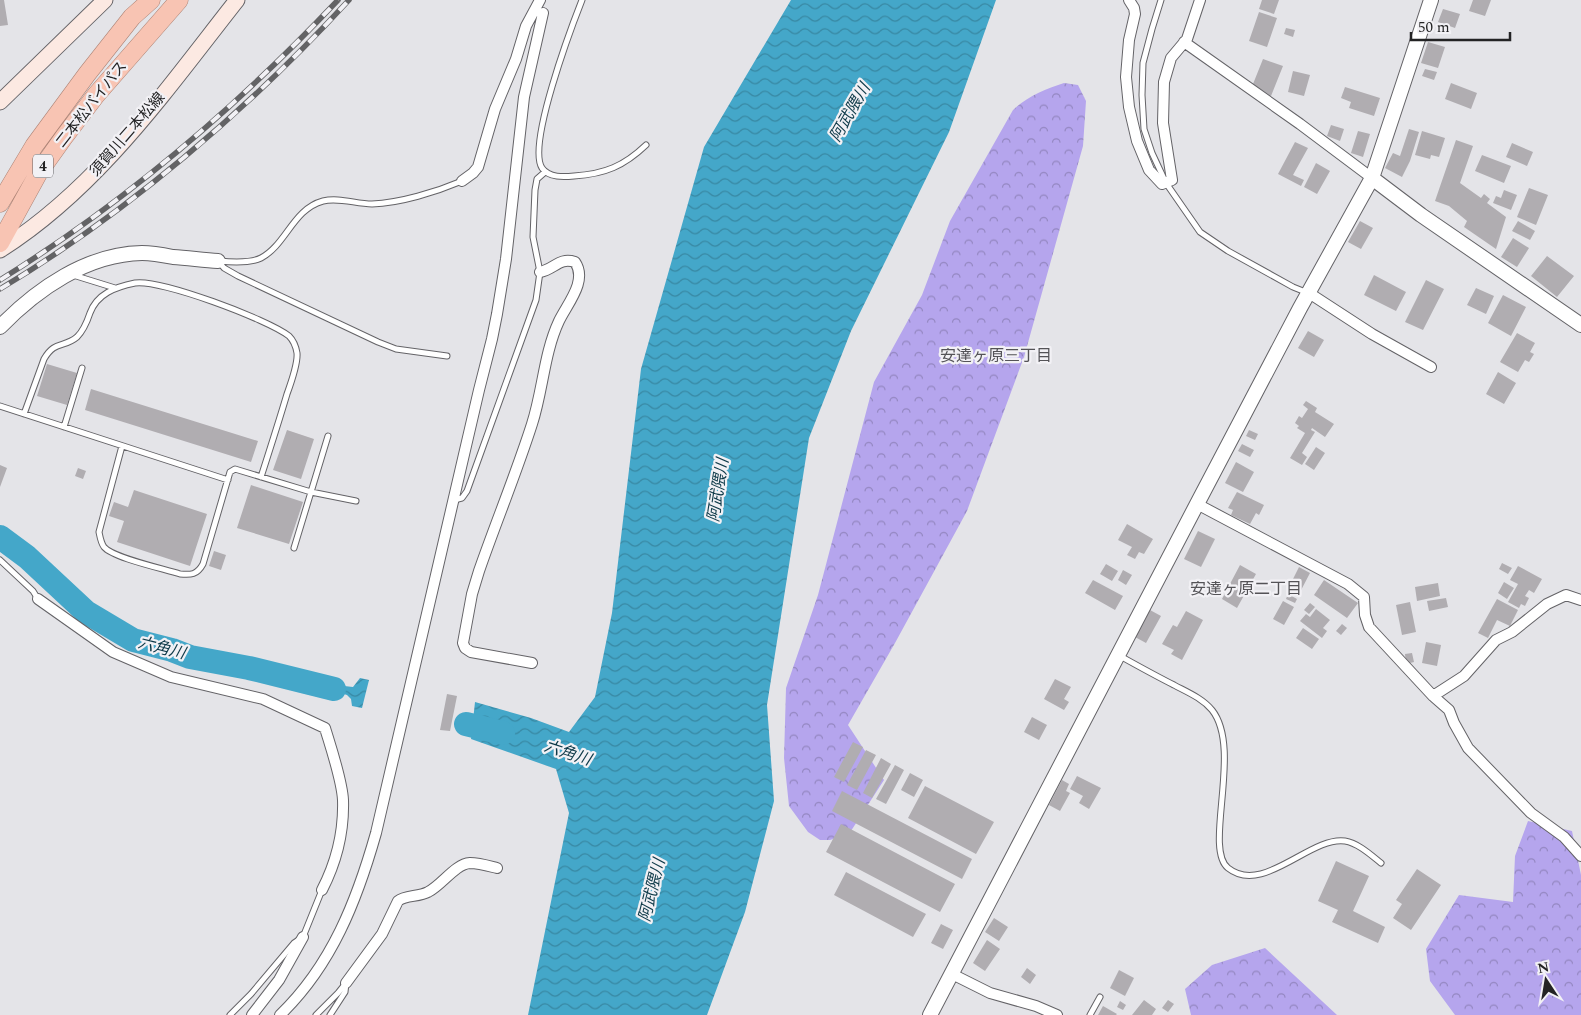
<svg xmlns="http://www.w3.org/2000/svg" width="1581" height="1015" font-family="Spectral,'Noto Sans JP',serif">
	<style>
		.forest { fill: url(#forest-crowns) }
		.water { fill: url(#water-waves) }
		.lines { fill: none; stroke-linecap: round; stroke-linejoin: round }
		.river { stroke: #44a7c9; stroke-width: 24 }
		.building { fill: #b0adb1 }
		.service-casing { stroke: #646367; stroke-width: 7 }
		.minor-casing { stroke: #646367; stroke-width: 12 }
		.tertiary-casing { stroke: #646367; stroke-width: 16 }
		.secondary-casing { stroke: #646367; stroke-width: 17 }
		.trunk-casing { stroke: #ac8375; stroke-width: 19 }
		.service { stroke: #fff; stroke-width: 5 }
		.minor { stroke: #fff; stroke-width: 10 }
		.tertiary { stroke: #fff; stroke-width: 14 }
		.secondary { stroke: #fce9e2; stroke-width: 15 }
		.trunk { stroke: #f8c4b3; stroke-width: 18 }
		.rail-casing { stroke: #636365; stroke-width: 5.5 }
		.rail { stroke: #f2f1f5; stroke-width: 4; stroke-dasharray: 11; stroke-linecap: butt }
		.labels { text-anchor: middle; stroke-width: 4.5; stroke-linejoin: round; paint-order: stroke }
		.shield { fill: #f2f1f5; stroke: #616163; stroke-width: 1 }
		.shield-label { font-size: 14px; font-weight: bold; fill: #232324 }
		.street-label { font-size: 15px; fill: #232324; stroke: #f2f1f5 }
		.water-label { font-size: 16px; font-style: italic; fill: #0d3948; stroke: #f2f1f5 }
		.neighbourhood-label { font-size: 16px; fill: #545357; stroke: #f2f1f5 }
	</style>
	<defs>
		<pattern id="forest-crowns" width="20" height="18" patternUnits="userSpaceOnUse" patternTransform="scale(1.25)"><rect width="20" height="18" fill="#b5a5ed"/><path d="M2 6a3 3 0 1 1 6 0M12 15a3 3 0 1 1 6 0" fill="none" stroke="#9386c0"/></pattern>
		<pattern id="water-waves" width="16" height="10" patternUnits="userSpaceOnUse" patternTransform="scale(1.25)"><rect width="16" height="10" fill="#44a7c9"/><path d="M0 5q4-4 8 0t8 0" fill="none" stroke="#3888a3"/></pattern>
	</defs>
	<rect width="100%" height="100%" fill="#e4e4e8"/>
	<path class="forest" d="M1064 83 1078 85 1086 101 1083 146 1024 357 967 511 895 643 848 725 884 780 849 834 830 840H820L808 832 789 806 784 758 786 688 818 595 874 382 922 295 950 221 1013 110C1028 96 1045 89 1064 83Z
		M1528 821 1572 831 1581 875V1015H1455L1430 981 1426 949 1459 895 1513 902 1515 856Z
		M1265 948 1337 1015H1191L1185 989 1212 965Z"/>
	<path class="water" d="M791 0H996L949 132 851 331 809 438 767 705 774 801 745 912 707 1015H528L569 813 556 769 471 739 475 702 531 718 569 732 595 697 612 613 641 369 704 147Z
		M360 678 369 680 362 708 352 706 351 699 347 695 301 681 353 687Z"/>
	<g class="lines">
		<path class="river" d="M0 537 27 557 86 612 133 640 172 650 190 657 249 668 334 689
			M466 724 503 733"/>
	</g>
	<path class="building" d="M0 0H4L8 25 0 26Z
		M1262 0H1279L1274 14 1259 9Z
		M1473 0H1491L1485 16 1469 11Z
		M1443 9 1460 14 1455 28 1438 22Z
		M1259 12 1277 18 1267 47 1249 41Z
		M1286 28 1295 30 1293 37 1284 34Z
		M1428 42 1445 47 1438 68 1421 63Z
		M1263 59 1283 66 1271 96 1253 84Z
		M1425 69 1437 72 1434 80 1422 76Z
		M1293 71 1310 75 1304 96 1288 92Z
		M1451 83 1477 93 1471 109 1445 99Z
		M1345 87 1380 98 1374 116 1349 108 1351 102 1341 98Z
		M1331 125 1344 129 1340 141 1327 136Z
		M1409 129 1419 132 1410 161 1402 177 1385 168 1393 153 1400 156Z
		M1358 131 1370 134 1363 157 1351 153Z
		M1422 131 1445 138 1439 157 1431 155 1430 159 1415 155Z
		M1456 140 1473 146 1460 183 1481 198 1484 194 1490 199 1487 203 1506 217 1496 249 1464 227 1467 221 1449 206 1435 201Z
		M1295 142 1308 148 1293 175 1304 180 1301 186 1278 174Z
		M1512 143 1533 152 1527 166 1506 157Z
		M1482 155 1511 166 1504 183 1475 171Z
		M1316 163 1330 171 1317 194 1304 187Z
		M1529 188 1548 195 1536 225 1517 217Z
		M1504 190 1517 195 1511 210 1493 203 1496 196 1501 198Z
		M1360 221 1373 228 1361 249 1348 242Z
		M1518 221 1535 231 1530 240 1512 231Z
		M1513 238 1529 248 1517 267 1501 257Z
		M1547 256 1574 276 1557 297 1531 276Z
		M1374 275 1406 292 1396 311 1364 295Z
		M1426 280 1444 289 1423 330 1405 322Z
		M1476 288 1494 296 1486 314 1467 305Z
		M1503 295 1526 307 1511 336 1488 323Z
		M1308 331 1324 340 1314 357 1298 348Z
		M1517 333 1535 343 1530 352 1534 354 1529 362 1525 360 1518 372 1500 362Z
		M47 364 77 373 67 405 37 396Z
		M1498 372 1516 383 1504 404 1486 394Z
		M91 389 258 441 251 462 85 410Z
		M1306 401 1317 408 1315 412 1334 424 1325 437 1312 428 1311 430 1315 432 1302 453 1307 457 1302 465 1290 458 1305 433 1297 428 1299 426 1295 423 1299 416 1302 418 1308 409 1303 405Z
		M287 430 314 439 301 479 273 470Z
		M1249 430 1258 434 1255 440 1246 436Z
		M1242 444 1254 450 1250 457 1238 451Z
		M1316 447 1325 453 1314 470 1305 464Z
		M1236 462 1254 472 1243 492 1225 483Z
		M0 465 7 468 0 487Z
		M78 468 86 471 83 479 75 476Z
		M251 485 303 502 289 544 237 528Z
		M134 490 207 514 190 566 117 542 124 521 109 516 114 502 128 507Z
		M1237 492 1264 505 1259 515 1256 513 1250 524 1231 515 1233 510 1228 508Z
		M1127 524 1153 539 1144 554 1139 552 1135 559 1127 555 1132 547 1118 540Z
		M1198 531 1215 539 1201 567 1184 559Z
		M214 551 226 555 221 570 209 566Z
		M1502 563 1512 568 1508 574 1499 569Z
		M1106 564 1118 571 1112 581 1100 574Z
		M1240 565 1256 574 1237 608 1222 599Z
		M1518 566 1542 579 1534 593 1529 590 1525 596 1529 598 1525 606 1521 604 1519 608 1508 602 1518 584 1510 580Z
		M1299 567 1310 573 1298 596 1287 591Z
		M1123 570 1132 575 1126 585 1118 580Z
		M1093 580 1123 596 1115 610 1085 593Z
		M1324 580 1358 603 1347 618 1314 595Z
		M1504 582 1514 588 1507 599 1498 593Z
		M1438 583 1440 596 1417 601 1415 587Z
		M1288 594 1297 599 1295 603 1286 599Z
		M1446 598 1448 607 1429 611 1427 601Z
		M1497 599 1518 610 1510 626 1497 620 1488 638 1478 633Z
		M1283 601 1294 607 1284 625 1273 619Z
		M1410 602 1416 632 1402 635 1396 605Z
		M1310 603 1315 607 1309 614 1304 610Z
		M1316 609 1330 620 1323 628 1327 631 1322 638 1300 621 1306 614 1310 617Z
		M1150 610 1161 616 1146 643 1135 637Z
		M1186 611 1203 620 1182 660 1171 654 1174 650 1162 644 1173 625 1177 627Z
		M1342 624 1347 628 1341 635 1336 631Z
		M1303 628 1319 639 1312 649 1296 638Z
		M1426 642 1441 645 1437 666 1422 663Z
		M1412 653 1414 662 1406 664 1405 654Z
		M1055 679 1071 687 1064 699 1069 702 1064 710 1044 699Z
		M447 694 457 696 450 731 440 730Z
		M1032 717 1047 725 1039 740 1024 732Z
		M853 742 863 747 844 782 834 777Z
		M866 750 876 755 857 790 847 785Z
		M881 758 891 764 872 798 863 793Z
		M895 765 904 770 886 804 876 799Z
		M910 773 923 780 914 797 901 790Z
		M1077 776 1101 788 1089 809 1079 803 1083 796 1070 789Z
		M1062 780 1069 784 1066 791 1070 793 1060 811 1049 805Z
		M925 786 994 822 976 854 908 818Z
		M842 791 972 859 962 879 832 811Z
		M841 824 955 884 940 912 826 852Z
		M1336 861 1369 876 1353 911 1385 927 1378 943 1332 922 1338 910 1318 901Z
		M1417 869 1441 885 1411 930 1393 918 1402 904 1396 900Z
		M846 872 926 914 913 937 834 895Z
		M994 918 1008 927 999 941 985 932Z
		M941 924 953 930 943 949 931 943Z
		M987 940 1000 949 985 971 973 963Z
		M1027 968 1036 975 1030 984 1021 977Z
		M1119 970 1134 978 1125 996 1110 988Z
		M1144 1000 1156 1009 1152 1015H1132Z
		M1168 1000 1174 1004 1168 1012 1162 1008Z
		M1120 1001 1126 1005 1123 1010 1117 1007Z
		M1103 1006 1117 1014 1116 1015H1098Z"/>
	<g class="lines">
		<defs>
			<path id="service" d="M582 0C571 28 527 145 542 168 549 178 564 177 574 176 605 174 624 166 646 145
				M1161 0 1152 29 1143 63 1142 95 1144 129 1152 153 1166 183 1200 232 1228 251 1293 287 1308 293
				M219 261C230 262 251 263 261 258 286 245 293 209 323 201 339 197 356 204 372 204 400 203 436 192 462 181
				M219 262 224 268 238 276 378 342 396 349 447 356
				M73 275 115 288
				M0 406 228 480
				M24 414 44 359C55 340 64 348 77 337 84 330 87 322 90 313 97 294 115 287 135 283 160 279 267 319 289 336 293 340 296 347 297 353 298 363 291 383 287 394 279 421 270 449 261 477
				M64 427 82 368
				M122 446 99 532C100 537 101 543 104 547 113 558 165 569 180 574 191 575 197 575 203 564L230 472 235 469 311 492 356 501
				M454 500 462 498 467 491 536 300 540 272 533 237 535 190 537 179 545 172
				M294 548 328 436
				M0 560 33 591 38 599
				M1120 656C1138 666 1156 676 1174 685 1187 692 1202 698 1212 710 1243 749 1203 848 1228 868 1263 896 1310 836 1345 841 1358 843 1371 855 1381 863
				M230 1015 251 994 294 943 303 937 322 890
				M316 1015 338 993 346 983
				M330 1015 345 992 346 983
				M1090 1015 1100 997"/>
			<path id="minor" d="M1129 0 1134 8 1135 14 1129 40 1126 77 1129 107 1137 141 1149 170 1162 184 1172 180 1163 123 1164 82 1171 58 1187 39 1200 0
				M1184 42 1300 124 1372 178
				M462 181 473 173 478 167 495 109 516 59 526 26 540 0
				M1309 293 1372 334 1431 367
				M1197 504 1348 584 1364 597 1365 615 1369 627 1433 696 1449 710 1454 723 1468 748 1531 813 1564 837 1581 856
				M38 599 113 652 171 677 263 699 325 728C331 748 342 780 343 800 344 832 337 861 322 890
				M532 663 471 652 465 648 463 643 472 594 479 571C496 522 516 474 532 424 543 390 544 353 559 321 567 304 588 281 575 262 559 257 555 269 540 272
				M1433 696 1464 676 1496 640 1512 632 1547 604 1566 595 1581 600
				M952 974 990 993 1036 1006 1057 1015
				M346 983 382 934 398 901C405 895 419 897 428 892 442 885 455 864 470 863 479 863 489 866 497 868
				M252 1015 279 980 303 937
				M280 1015C332 965 357 900 376 833L479 390 492 339 497 314 506 259 524 97 543 13"/>
			<path id="tertiary" d="M1372 178 1421 215 1581 325
				M0 327C37 289 87 254 142 253 153 253 163 255 173 257 188 258 203 260 218 261
				M930 1015 1197 504 1300 308 1372 178 1431 0"/>
			<path id="secondary" d="M0 102 105 0
				M0 250C98 188 166 90 237 0"/>
			<path id="trunk" d="M0 203 34 146 87 74 132 17 151 0
				M0 243 39 172 64 137 96 95 179 0"/>
		</defs>
		<use href="#service" class="service-casing"/>
		<use href="#minor" class="minor-casing"/>
		<use href="#tertiary" class="tertiary-casing"/>
		<use href="#secondary" class="secondary-casing"/>
		<use href="#trunk" class="trunk-casing"/>
		<use href="#service" class="service"/>
		<use href="#minor" class="minor"/>
		<use href="#tertiary" class="tertiary"/>
		<use href="#secondary" class="secondary"/>
		<use href="#trunk" class="trunk"/>
		<defs>
			<path id="rail" d="M0 280C124 203 238 106 338 0
				M0 289C127 213 249 109 349 0"/>
		</defs>
		<use href="#rail" class="rail-casing"/>
		<use href="#rail" class="rail"/>
	</g>
	<g class="labels">
		<rect class="shield" x="33" y="154.5" width="20" height="23" rx="4"/>
		<g class="shield-label">
			<text x="43" y="171">4</text>
		</g>
		<g class="street-label">
			<text transform="translate(91 104) rotate(-52)" y="5">二本松バイパス</text>
			<text transform="translate(127 134) rotate(-49)" y="5">須賀川二本松線</text>
		</g>
		<g class="water-label">
			<text transform="translate(849 112) rotate(-60)" y="6">阿武隈川</text>
			<text transform="translate(717 490) rotate(-81)" y="6">阿武隈川</text>
			<text transform="translate(162 647) rotate(14)" y="6">六角川</text>
			<text transform="translate(568 752) rotate(18)" y="6">六角川</text>
			<text transform="translate(651 890) rotate(-76)" y="6">阿武隈川</text>
		</g>
		<g class="neighbourhood-label">
			<text x="996" y="361">安達ヶ原三丁目</text>
			<text x="1246" y="594">安達ヶ原二丁目</text>
		</g>
	</g>
	<g transform="translate(1546 980) rotate(348)" stroke="#f2f1f5" stroke-width="4" paint-order="stroke">
	<path d="M0-4L9 19L0 12L-9 19Z" fill="#232324"/>
	<text y="-8" font-size="14" font-weight="bold" text-anchor="middle" fill="#232324">N</text>
	</g>
	<path d="M1411 32v8h99v-8" fill="none" stroke="#232324" stroke-width="2.5"/>
	<text x="1418" y="32" font-size="15" fill="#232324" stroke="#f2f1f5" stroke-width="4" paint-order="stroke">50 m</text>
</svg>
